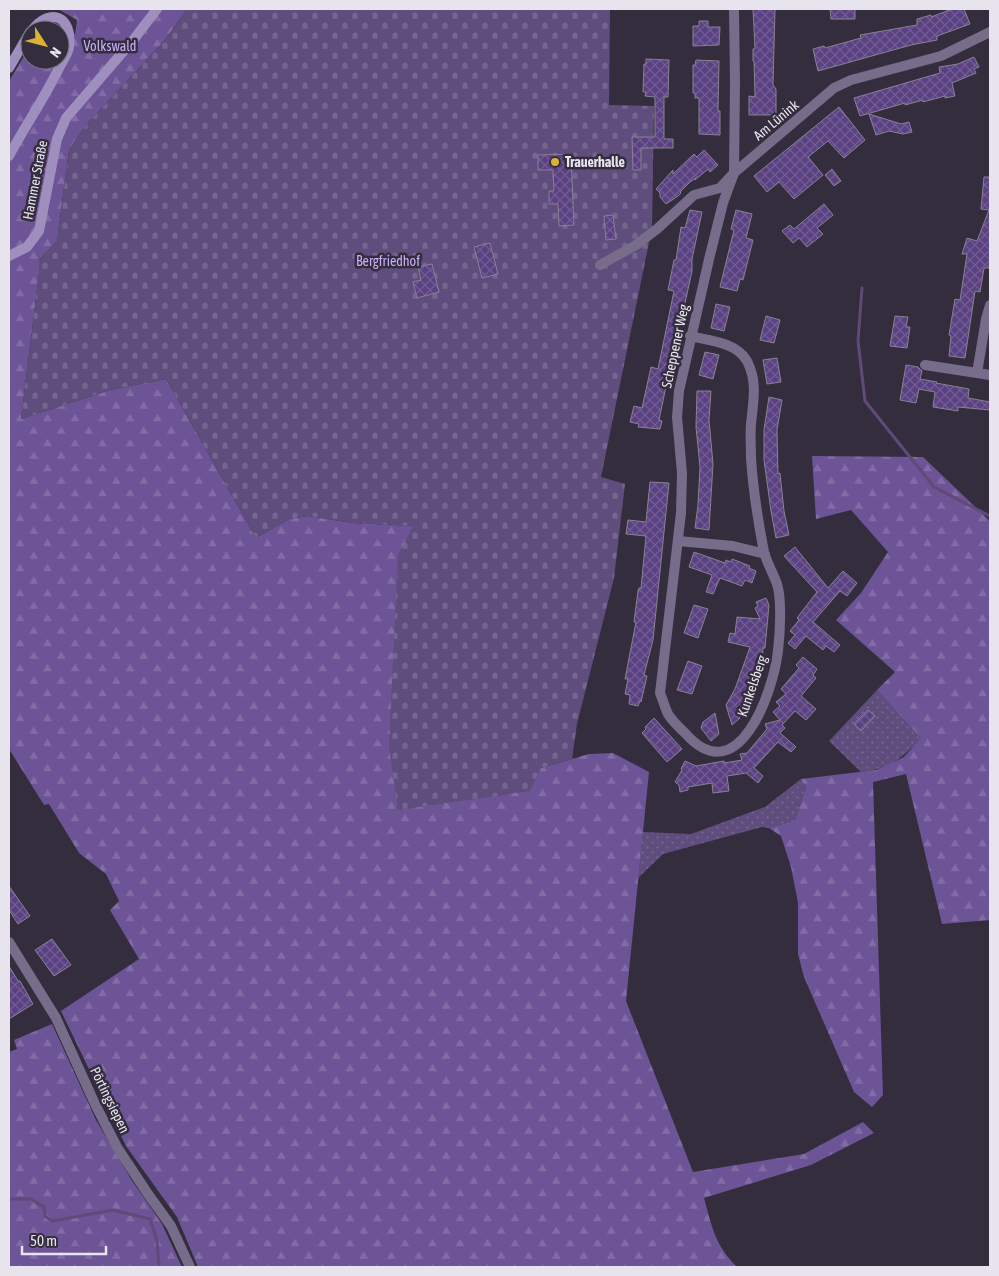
<svg xmlns="http://www.w3.org/2000/svg" width="999" height="1276" font-family="'Asap Condensed',sans-serif">
	<style>
		.green { fill: url(#green-dots) }
		.forest { fill: url(#forest-firs) }
		.cemetery { fill: url(#cemetery-stones) }
		.lines { fill: none; stroke-linecap: round; stroke-linejoin: round }
		.stream { stroke: #604a78; stroke-width: 3 }
		.building { fill: url(#building-cross-hatch); stroke: #888294 }
		.street { stroke: #776d8b; stroke-width: 10 }
		.secondary { stroke: #9f8fbe; stroke-width: 10 }
		.poi-dot { fill: #dbb233; stroke: #332d3d; stroke-width: 2 }
		.labels { text-anchor: middle; stroke-width: 5; stroke-linejoin: round; paint-order: stroke }
		.park-label { font-size: 14px; fill: #c9aefa; stroke: #332d3d }
		.street-label { font-size: 14px; fill: #e7e4ee; stroke: #332d3d }
		.poi-label { font-size: 14px; font-weight: bold; fill: #e7e4ee; stroke: #332d3d; text-anchor: start }
	</style>
	<defs>
		<pattern id="green-dots" width="8" height="8" patternUnits="userSpaceOnUse" patternTransform="scale(1.25)"><rect width="8" height="8" fill="#5e4d7d"/><path d="M2 2h.1M6 6h.1" fill="none" stroke="#756690" stroke-width="1.8" stroke-linecap="round"/></pattern>
		<pattern id="forest-firs" width="22" height="20" patternUnits="userSpaceOnUse" patternTransform="scale(1.25)"><rect width="22" height="20" fill="#6d5496"/><path d="M5 1l3.5 6h-7zM16 11l3.5 6h-7z" fill="#826ca5"/></pattern>
		<pattern id="cemetery-stones" width="16" height="16" patternUnits="userSpaceOnUse" patternTransform="scale(1.25)"><rect width="16" height="16" fill="#5e4d7d"/><path d="M2 7V4a2 2 0 0 1 4 0v3zM10 15v-3a2 2 0 0 1 4 0v3z" fill="#756690"/></pattern>
		<pattern id="building-cross-hatch" width="8" height="8" patternUnits="userSpaceOnUse" patternTransform="scale(1.25)"><rect width="8" height="8" fill="#5a4181"/><path d="M0 0l8 8M0 8l8-8" fill="none" stroke="#725c93"/></pattern>
	</defs>
	<rect width="100%" height="100%" fill="#332d3d"/>
	<path class="green" d="M877 690 922 738C902 758 889 769 861 772L829 741Z
		M801 779 806 787 795 820 769 828 762 827 663 854 638 878 643 832 691 834 765 807Z"/>
	<path class="forest" d="M58 9H187L165 40 86 125 69 150 57 241 39 260V273L21 419 110 390 166 379 256 538 289 519 308 516 353 523 414 526 541 768 589 754 613 753 649 772 626 1001 693 1172 804 1154 863 1122 874 1133 811 1165 704 1198C712 1227 715 1245 737 1267H198L177 1217 126 1146 61 1011 139 959 110 910 119 901 106 874 79 853 49 804 44 805 9 749V81L30 46V60H60V30H42L48 26 75 34 77 20Z
		M812 456 923 457 990 521V920L942 924 906 774 873 782 883 1095 872 1107 854 1092 804 977 798 954V903L791 867 781 836 769 828 795 820 806 787 801 779 876 770 904 757 921 738 877 690 895 672 836 620 861 593 888 552 851 510 816 519Z
		M52 1024 96 1120 131 1179 162 1224 182 1267H9V1052L17 1049 14 1040Z"/>
	<path class="cemetery" d="M187 9H610L609 105 654 106 652 228 601 477 625 484 614 578 577 724 572 759 541 768 530 791 398 810 389 746 398 555 413 526 353 523 308 516 289 519 256 538 166 379 110 390 21 419 39 273V260L57 241 69 150 86 125 165 40Z"/>
	<g class="lines">
		<path class="stream" d="M862 288 858 341 865 401 934 487 990 516
			M9 1199H31L44 1207 45 1216 52 1221 113 1210 150 1219 157 1241 159 1267"/>
	</g>
	<path class="building" d="M753 9H775L773 85 776 89V115H749V96L755 97 754 61H753V49H755Z
		M830 9H855V19H831Z
		M952 9H964L970 24 937 36V40L911 45 818 71 813 49 824 46 825 48 861 38 860 35 917 25V19L931 15V17Z
		M699 21H708V27H720L719 45 693 46V26H699Z
		M974 57 979 67 974 69 976 73 952 83 955 96 945 98V96L923 102V100L905 105V103L860 116 854 98 940 73 939 67 958 64Z
		M646 59 669 60 668 97H664V139H673V148H641V170H633L632 137H655V97L645 96 646 92H643L644 64H646Z
		M696 60 719 61 718 111H720V135L699 134V98H695V93H693V65H695Z
		M839 107 865 140 844 158 828 141 808 157 823 175 794 199 779 182 767 192 754 176Z
		M869 114 901 124 909 122 912 132 903 134 889 131 876 135Z
		M704 150 718 165 710 172 708 169 695 180 696 178 690 182 680 192 681 193 678 196 666 204 660 197V193L656 189 673 170V174L694 154 697 157Z
		M571 154 574 225 559 226 558 204H549V191H554L553 170H538V155Z
		M832 169 841 181 834 186 825 175Z
		M984 177H990V255L989 268H984L980 292 975 291 965 358 949 356 951 336 949 335 955 299 960 300 967 254H962L967 238 977 241 989 210 981 209Z
		M824 204 833 215 817 228 823 234 807 247 799 238 793 243 782 231 790 225 794 229Z
		M690 210 702 212 692 259V271L687 294 673 355H671L668 371 669 372 659 420 662 421 660 429 638 427 639 424 630 422 634 406 642 408 651 367 658 369 674 291 668 290 674 260H676L681 227 685 228Z
		M736 210 752 214 746 238 753 240 743 280 740 279 737 291 720 287 734 230 731 229Z
		M613 215 616 239 606 240 604 216Z
		M490 243 498 274 482 278 474 247Z
		M432 264 439 292 417 298 413 282 421 280 418 267Z
		M716 304 730 307 724 331 711 328Z
		M766 316 780 320 774 343 760 340Z
		M895 316 908 317 906 327H910L907 348 890 346Z
		M705 352 719 355 713 379 699 375Z
		M777 358 781 382 767 384 763 360Z
		M906 365 918 367 922 371 920 379 937 382 936 383 969 389 968 398 990 402V410L958 407V411L933 407 935 392 919 389 916 403 900 400Z
		M697 391H711L709 420 713 464 709 530 695 528 698 505 700 467 696 427Z
		M769 397 782 400 777 430 778 474 780 473 784 511 789 535 776 538 771 511 764 460V430Z
		M650 482 669 483 653 640 644 675 647 676 641 702 640 701 638 706 629 704 630 695 625 694 628 679H625L636 622H634L638 591 639 588H641L646 536 626 534 628 520 646 522Z
		M795 547 828 588 843 571 857 583 847 596 840 591 813 622 840 645 834 652 826 646 823 650 806 636 795 649 788 643 795 635 790 631 799 620 797 618 817 592 784 556Z
		M694 552 725 563 726 560 731 562 732 559 750 566 749 568 756 571 752 583 745 580 742 586 720 578 713 594 706 592 712 575 689 567Z
		M766 598 769 605 765 648H763L762 663 750 698 739 717 740 718 732 725 726 705 735 689 750 647 728 642 730 633 735 634 737 617 760 619 755 608 758 606 756 602Z
		M694 605 708 609 698 638 684 633Z
		M803 657 817 669 813 675 816 678 801 696 816 709 806 720 795 711 782 725 785 728 780 733 796 747 791 752 778 742 754 768 763 776 758 783 746 773 727 776 729 791 713 793 712 783 688 787V790L680 792 679 785 675 782 682 770 681 769 685 761 696 766 724 761V763L742 760 740 754 747 753 767 729 765 724 780 720 773 712 780 706 776 702 786 694 781 689 799 668 796 665Z
		M688 661 702 666 692 694 677 690Z
		M868 710 875 716 861 731 854 724Z
		M715 713 719 734 711 741 701 728 703 722Z
		M654 718 682 749 667 762 642 733 646 729 645 727Z
		M9 886 30 916 18 924 9 910Z
		M52 939 71 965 54 976 35 950Z
		M9 966 18 981H20L33 1004 9 1019Z"/>
	<g class="lines">
		<path class="street" d="M600 265 636 245 657 229 694 195 720 188 734 173 834 88 851 80 941 56 990 32
			M690 336C710 341 736 342 747 361 758 382 753 402 751 424 750 435 751 447 751 458 753 489 758 521 764 552 767 563 773 573 777 584 782 599 780 635 778 651 773 693 738 792 686 734 680 728 672 721 668 714 665 708 663 700 660 693L681 513 682 473 677 417 679 391 710 255 723 203 734 173 735 82 734 9
			M925 365 990 375
			M977 373 986 319 990 305
			M678 541 733 546 765 554
			M9 942 56 1018 95 1104 117 1147 148 1194 171 1226 190 1267"/>
		<path class="secondary" d="M9 68 30 32
			M9 156C25 126 44 99 59 68 62 62 68 54 69 47 73 17 51 6 32 30
			M9 256 27 247 39 231 57 139 66 118 134 39 157 9"/>
	</g>
	<circle class="poi-dot" cx="555" cy="162" r="5"/>
	<g class="labels">
		<g class="park-label">
			<text x="110" y="51">Volkswald</text>
			<text x="388" y="266">Bergfriedhof</text>
		</g>
		<g class="street-label">
			<text transform="translate(776 120) rotate(-40)" y="5">Am Lünink</text>
			<text transform="translate(35 180) rotate(-79)" y="5">Hammer Straße</text>
			<text transform="translate(675 346) rotate(-78)" y="5">Scheppener Weg</text>
			<text transform="translate(752 686) rotate(-71)" y="5">Kunkelsberg</text>
			<text transform="translate(110 1100) rotate(64)" y="5">Pörtingsiepen</text>
		</g>
		<g class="poi-label">
			<text x="565" y="167">Trauerhalle</text>
		</g>
	</g>
	<rect width="999" height="1276" fill="none" stroke="#e7e4ee" stroke-width="20"/>
	<g transform="translate(45 45) rotate(126)"><circle r="24" fill="#332d3d" stroke="#7b7684"/>
	<path d="M0-4L9 19L0 12L-9 19Z" fill="#dbb233"/>
	<text y="-8" font-size="14" font-weight="bold" text-anchor="middle" fill="#e7e4ee">N</text>
	</g>
	<path d="M22 1246v8h84v-8" fill="none" stroke="#e7e4ee" stroke-width="2.5"/>
	<text x="30" y="1246" font-size="15" fill="#e7e4ee" stroke="#332d3d" stroke-width="4" paint-order="stroke">50 m</text>
</svg>
